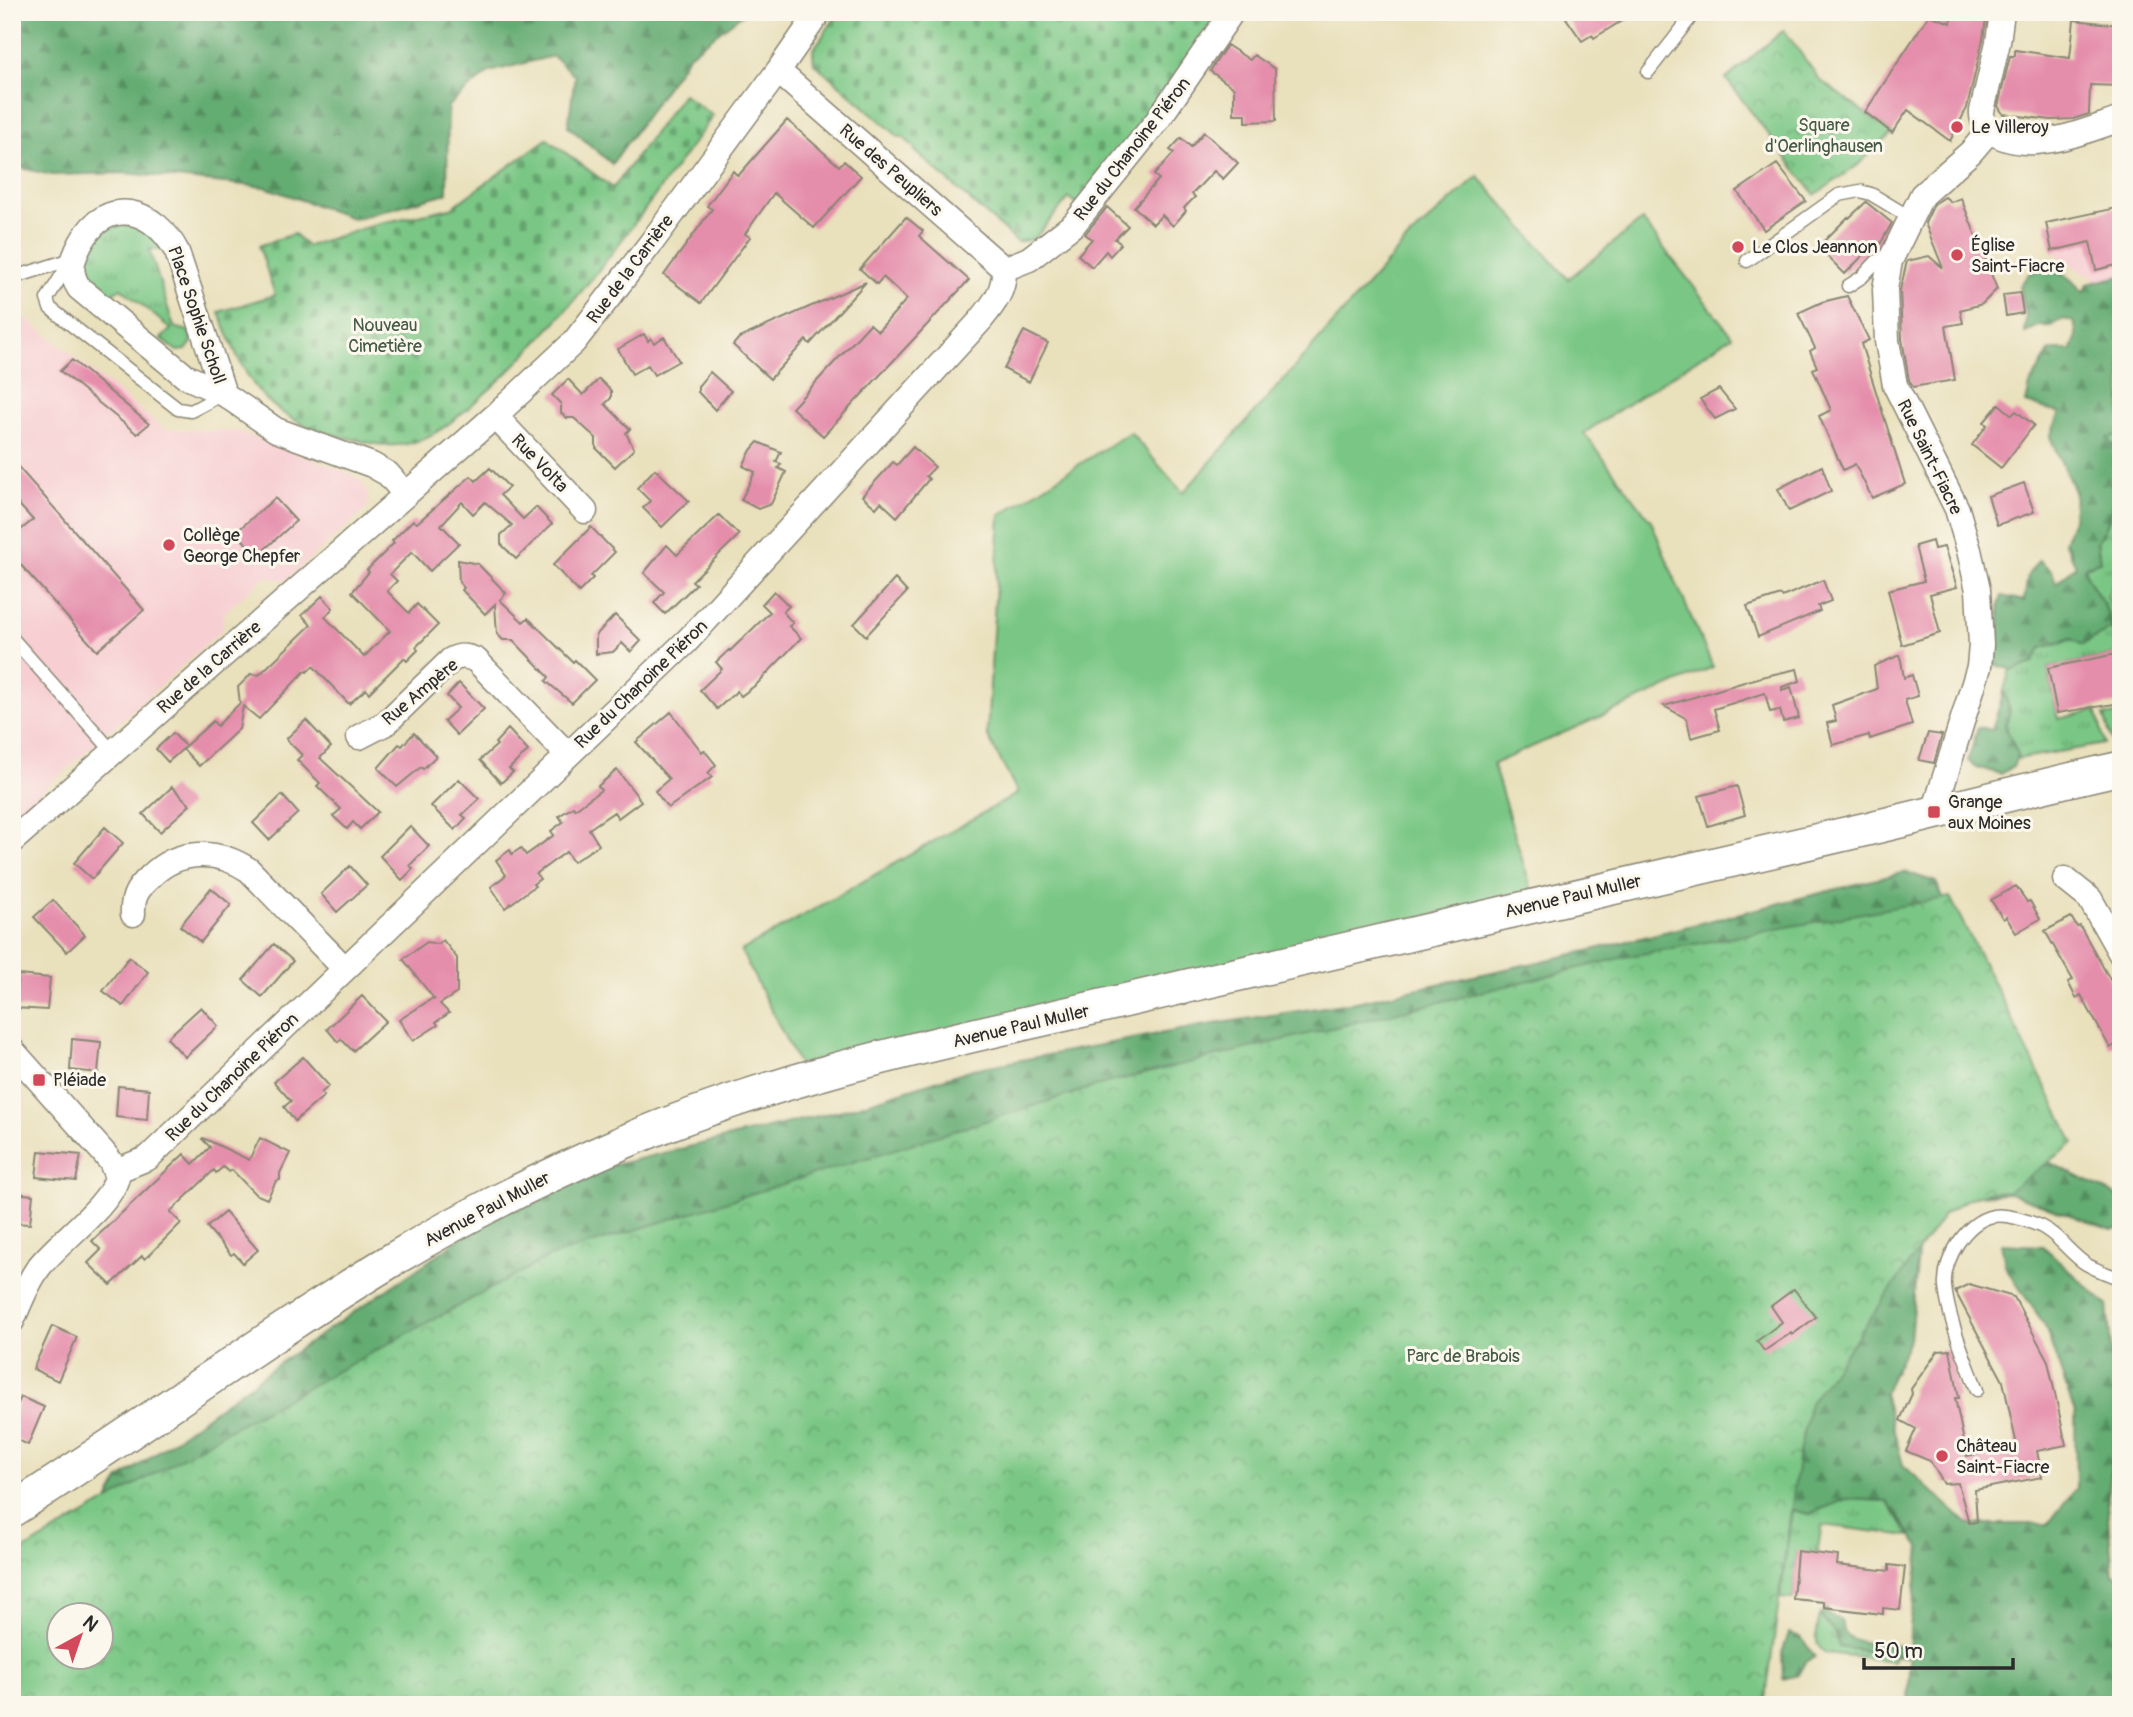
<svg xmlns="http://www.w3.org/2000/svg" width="2133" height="1717" font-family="Pangolin,sans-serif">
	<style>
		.built { fill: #f7cfd3 }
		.grass { fill: url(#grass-tufts); stroke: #527958; stroke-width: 2 }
		.forest { fill: url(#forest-firs); stroke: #476c4e; stroke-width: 2 }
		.cemetery { fill: url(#cemetery-stones); stroke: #527958; stroke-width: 2 }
		.park { fill: url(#park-crowns); stroke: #527958; stroke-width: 2; fill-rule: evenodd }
		.garden { fill: #7ac785; stroke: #527958; stroke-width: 2 }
		.building { fill: #e58eac }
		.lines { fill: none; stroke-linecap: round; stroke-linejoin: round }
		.lane-casing { stroke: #8a8674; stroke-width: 15 }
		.street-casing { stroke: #8a8674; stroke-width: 27 }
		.secondary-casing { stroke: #8a8674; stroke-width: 36 }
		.lane { stroke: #fff; stroke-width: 12 }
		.street { stroke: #fff; stroke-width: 24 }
		.secondary { stroke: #fff; stroke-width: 33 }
		.poi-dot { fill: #d1495b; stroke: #fbf7ec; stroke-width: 2.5 }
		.labels { text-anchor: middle; stroke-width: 6; stroke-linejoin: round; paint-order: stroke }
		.park-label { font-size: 18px; fill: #435a46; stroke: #fbf7ec }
		.poi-label { font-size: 18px; fill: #2b2b2b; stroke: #fbf7ec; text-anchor: start }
		.street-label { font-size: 18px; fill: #2b2b2b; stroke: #fbf7ec }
	</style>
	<defs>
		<pattern id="grass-tufts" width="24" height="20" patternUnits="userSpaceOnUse" patternTransform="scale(1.75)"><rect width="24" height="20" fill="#7ac785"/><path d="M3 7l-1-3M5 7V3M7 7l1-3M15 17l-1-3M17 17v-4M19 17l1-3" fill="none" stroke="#64a26d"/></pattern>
		<pattern id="forest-firs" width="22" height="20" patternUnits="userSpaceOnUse" patternTransform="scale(1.75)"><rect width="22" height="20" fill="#63ac72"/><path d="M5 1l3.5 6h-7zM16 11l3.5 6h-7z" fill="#528c5e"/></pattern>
		<pattern id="cemetery-stones" width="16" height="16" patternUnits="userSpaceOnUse" patternTransform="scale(1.75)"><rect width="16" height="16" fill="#7ac785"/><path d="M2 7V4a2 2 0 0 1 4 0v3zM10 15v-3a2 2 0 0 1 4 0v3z" fill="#64a26d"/></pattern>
		<pattern id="park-crowns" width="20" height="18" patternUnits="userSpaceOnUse" patternTransform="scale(1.75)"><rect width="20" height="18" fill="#7ac785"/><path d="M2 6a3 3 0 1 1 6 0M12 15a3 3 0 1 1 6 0" fill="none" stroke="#64a26d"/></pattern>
	</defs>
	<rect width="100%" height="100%" fill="#fbf7ec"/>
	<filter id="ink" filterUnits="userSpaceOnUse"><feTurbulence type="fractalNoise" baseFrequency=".0143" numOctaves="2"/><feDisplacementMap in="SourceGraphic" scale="14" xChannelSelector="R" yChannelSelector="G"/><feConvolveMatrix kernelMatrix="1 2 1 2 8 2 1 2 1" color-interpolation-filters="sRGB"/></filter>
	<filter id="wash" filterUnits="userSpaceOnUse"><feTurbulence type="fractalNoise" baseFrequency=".00686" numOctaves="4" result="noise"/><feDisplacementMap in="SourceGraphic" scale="28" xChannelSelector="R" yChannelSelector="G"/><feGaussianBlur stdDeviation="1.57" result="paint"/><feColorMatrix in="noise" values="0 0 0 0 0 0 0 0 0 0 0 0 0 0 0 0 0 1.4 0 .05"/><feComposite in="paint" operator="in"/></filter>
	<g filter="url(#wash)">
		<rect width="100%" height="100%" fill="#e9e0bc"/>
		<path class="built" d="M2121 207V336L2094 283 2092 274 2082 272 2052 251 2046 223Z
			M12 307 164 429 237 431 349 473 361 481 369 497 367 507 362 513 286 580 265 577 246 593 223 614V629L12 818Z"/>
		<path class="grass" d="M123 225C145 226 151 235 164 251L149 249 174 327 189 331 192 342 186 350 177 351 161 339 171 329 121 288 108 296C78 271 82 233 123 225Z
			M2121 436V564L2107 598 2121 604V626L2112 628 2117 654 2048 668 2058 719 2096 710 2105 744 2017 759 2018 754 2005 726 2010 712 2004 691 2010 669 2014 670 2041 648 2112 628C2109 605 2090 589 2084 567L2100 561 2097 541 2104 533 2120 482 2113 465 2108 437Z
			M2104 715 2121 716V741L2112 742Z
			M1846 1499 1887 1501 1910 1536 1822 1525 1817 1554 1797 1552 1793 1599 1780 1598 1792 1510 1809 1514Z
			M1820 1614H1823L1822 1618 1847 1647 1894 1655 1893 1661 1826 1653C1811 1645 1818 1628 1820 1614Z"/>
		<path class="forest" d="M12 12H745L689 55 612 164 568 126 575 76 553 56 489 72 448 106 447 193 354 219 265 187 125 173 52 175 12 166Z
			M2050 269C2065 273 2073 280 2082 292L2085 290 2087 284 2121 276V436L2108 438 2118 452 2113 465 2121 482 2105 530 2097 541 2100 561 2084 568C2090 589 2109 605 2112 628L2082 645 2071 638 2041 648 2033 663 2014 670 1995 665 2000 622 1999 605 2002 596 2024 601 2028 575 2039 560 2052 571 2056 583 2076 566 2064 542 2073 519 2075 493 2050 437 2060 413 2026 403 2030 385 2050 350H2071L2077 337 2074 322 2063 319 2050 327 2040 325 2025 333 2026 316 2020 286 2032 270Z
			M2004 691 2010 712 2005 726 2018 754 2013 767 2000 774 1976 767 1968 761 1978 727 1992 730Z
			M1905 872 1936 882 1962 942 2045 1160 2121 1198V1229L2111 1230 2010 1193 1962 1196 1920 1233 1910 1339 1884 1393 1903 1465 1968 1524H2048L2076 1488 2075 1413 2044 1324 2006 1268 2001 1244 2043 1246 2107 1305 2118 1419 2107 1504 2113 1574 2121 1577V1705H1908L1910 1627 1920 1549 1887 1501 1846 1499 1809 1514 1792 1510 1779 1478 92 1531 119 1480 285 1359 429 1261 494 1213 597 1169 851 1108 973 1069 1201 1026 1356 1002 1592 950Z
			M1824 1609H1827L1828 1616 1841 1619C1842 1623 1842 1627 1843 1630 1849 1645 1890 1645 1904 1646L1906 1657 1839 1647 1836 1635 1822 1618Z
			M1789 1633 1801 1637 1815 1657 1806 1662 1799 1675 1783 1679 1782 1653Z"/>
		<path class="cemetery" d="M839 12H1224L1083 208 1069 198 1034 239 1017 242 915 151 914 147 903 137H899L814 63 813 50Z
			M683 94 713 116C641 214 572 317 480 398 459 415 441 434 414 442 389 450 361 441 336 435 262 418 244 377 219 312L275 295 259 246 294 234 307 246 377 224 451 208 547 139 613 188Z"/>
		<path class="park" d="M1784 30 1820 80 1892 133 1858 165 1815 195 1726 79Z
			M1950 897 2074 1143 2008 1191 1987 1192 1964 1201 1944 1215 1810 1403 1799 1452 1765 1705H12V1557L232 1428 549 1257 1110 1082 1625 957ZM60 1616H102V1658H60Z"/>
		<path class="garden" d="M1478 176 1568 279 1642 220 1732 336 1584 433 1651 521 1677 585 1713 667 1493 764 1532 891 799 1065 741 951 1018 793 987 735 1000 515 1130 432 1183 493 1407 240Z"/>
		<g id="blocks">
			<path class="building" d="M1575 12H1636L1594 38 1592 35 1582 41 1566 18Z
				M1952 12H1987L1983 39 1967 108 1950 141 1908 110 1892 133 1865 112 1929 15 1951 23Z
				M2074 20 2119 25 2118 57H2121V86L2090 85 2089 114 2073 119 2051 120 2003 114 1998 106 2010 56H2015V50L2070 58Z
				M1227 45 1250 60 1254 55 1275 69 1276 121 1246 122V114H1234V88L1210 71Z
				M787 120 839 166 844 161 861 176 814 228 774 193 745 234 750 237 701 303 664 275 712 209 707 206 733 171 738 176Z
				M1204 132 1238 163 1223 179 1214 171 1192 194 1195 197 1184 208 1186 211 1173 226 1162 215 1153 224 1134 207 1159 179 1154 175 1174 153 1170 150 1181 138 1191 147Z
				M1777 164 1806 201 1764 230 1737 191Z
				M1945 197 1951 202 1961 198 1997 289 1982 304 1960 310 1963 323 1946 326 1955 380 1913 387 1909 380 1902 339 1900 290 1907 261 1929 256 1943 268 1925 223 1934 204Z
				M1866 202 1892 223 1875 253 1870 248 1845 274 1818 247 1848 217 1849 218Z
				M1107 207 1128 226 1115 239 1121 244 1110 256 1106 251 1092 267 1078 255 1092 239 1085 234Z
				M2121 207V264L2096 270 2090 242 2052 251 2046 223Z
				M906 217 923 231 919 236 969 280 823 436 792 408 870 324 878 331 907 299 883 277 877 284 860 269Z
				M866 282 810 344 806 340 770 379 733 345 739 338Z
				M2020 293 2023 313 2006 316 2003 295Z
				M1847 296 1869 340 1861 344 1905 484 1872 498 1855 464 1843 470 1819 416 1831 410 1813 369 1817 367 1810 351 1815 348 1798 313 1822 302Z
				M1024 331 1048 343 1029 382 1004 369Z
				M644 334 648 341 651 338 654 343 664 337 679 361 654 375 648 365 632 374 618 349Z
				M72 360 149 424 137 434 60 371Z
				M710 372 731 391 715 410 698 392V386Z
				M568 379 583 395 599 379 611 391V398L605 404 630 429 626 433 634 449 615 467 596 448V438L574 418H567L561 413V404L552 395Z
				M1719 389 1735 409 1715 419 1700 399Z
				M1999 404 2012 415 2016 411 2034 425 2001 468 1972 445 1987 425 1984 422Z
				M758 442 781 452 776 462 781 464 778 468 786 472 771 504 758 509 741 500 755 472 743 466 751 450Z
				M913 447 935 467 926 476 929 479 897 517 881 502 876 508 862 496 893 462 897 465Z
				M12 460 144 610 97 651 12 555V537L33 520 12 497Z
				M1822 466 1831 491 1789 511 1778 489Z
				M490 468 509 487 500 495 523 519 536 507 552 524 516 559 501 544V535L512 525 485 502 473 514 462 502 441 525 459 543 430 571 412 552 390 574 397 581 387 591 409 613 417 604 438 625 416 647 418 650 407 661 404 658 369 693 366 689 349 704 313 666 307 672 305 671 259 719 243 706 239 729 199 766 183 749 185 747 168 762 156 749 173 733 185 746 213 721 217 726 240 703 238 687 251 674 259 675 311 625 302 615 322 596 333 608 325 617 364 657 390 631 352 592 369 572 367 570 394 543 392 541 413 520 417 523 471 476 476 481Z
				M655 469 689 501 662 527 643 508 650 501 637 488Z
				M2024 483 2034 512 1997 525 1988 496Z
				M275 498 296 521 257 556 236 532Z
				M719 515 739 535 692 581 696 584 665 614 654 603 664 592 644 573 667 545 677 555Z
				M591 527 615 552 591 576 593 578 579 592 553 565Z
				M1932 541 1934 549 1944 547 1957 587 1930 594 1940 633 1902 645 1888 590 1924 581 1915 546Z
				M458 560 478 564 506 593 500 600 523 622 528 618 573 662 575 660 595 680 572 703 546 681 549 677 513 640H503L497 634 495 604 485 614 462 590 464 588 459 582Z
				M895 579 907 592 866 636 854 624Z
				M1823 580 1831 601 1818 606 1820 611 1758 637 1747 606 1781 595 1782 597Z
				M774 591 789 606 783 612 793 623 789 626 801 638 757 684 741 696 737 691 717 709 700 690 722 669 716 662 729 650 730 651 770 612 762 604Z
				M615 615 641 641 631 652 622 643 613 652 596 654V635Z
				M2121 653V703L2057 713 2048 668Z
				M1900 655 1904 678 1912 675 1918 696 1905 700 1912 725 1870 739 1869 735 1833 745 1827 723 1836 721 1832 705 1877 689 1874 666Z
				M1797 669 1800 681 1782 687V690L1791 687 1799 718 1783 722 1780 710 1770 712 1765 693 1714 709 1720 730 1691 738 1687 719 1664 706 1761 677Z
				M459 683 484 709 457 735 444 721 458 708 447 696Z
				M671 712 702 752 704 750 716 765 708 773 712 777 668 808 655 791 669 779 636 742Z
				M306 720 331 747 320 758 378 812 360 829 353 822 347 829 333 816 341 809 317 786 320 783 297 760 302 755 286 739Z
				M508 729 528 751 509 769 513 772 501 783 480 760 497 745 495 743Z
				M414 733 436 756 423 769 421 767 397 787 378 768 399 744 402 746Z
				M1928 733 1942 735 1934 763 1919 760Z
				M617 770 641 801 618 818 614 812 589 829 599 845 573 862 566 852 536 874 540 879 533 884 535 886 505 908 491 887 506 875 496 860 510 850 512 854 521 848 526 855 554 835 551 831 563 822 559 816 573 807 575 809 601 790 598 786Z
				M459 779 479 799 462 815 466 818 455 830 431 806Z
				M1737 786 1745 815 1708 826 1699 796Z
				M172 787 190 805 160 832 143 814Z
				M282 795 298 813 269 840 253 823Z
				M410 826 429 846 410 865 413 869 402 880 380 856Z
				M105 827 123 843 92 879 74 863Z
				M350 866 367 885 337 912 321 894Z
				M2016 886 2027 902 2030 901 2040 919 2016 933 2006 917 2003 919 1991 900Z
				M211 888 231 905 201 942 180 926Z
				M53 900 85 935 67 952 34 917Z
				M2071 917 2077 927 2080 926 2121 999V1042L2110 1048 2081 995 2076 998 2068 982 2073 980 2045 931Z
				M443 940 457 958V993L440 1004 449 1013 436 1022 438 1025 413 1041 399 1020 433 998 435 1000 403 959 427 942 437 944Z
				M274 944 293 961 262 997 243 980Z
				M129 957 148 972 123 1006 103 991Z
				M18 975 50 978 47 1010 15 1008Z
				M362 996 386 1021 353 1051 341 1039 338 1042 327 1029Z
				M201 1007 218 1026 185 1057 167 1038Z
				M72 1039 101 1042 98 1073 70 1070Z
				M303 1057 329 1086 321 1093 324 1096 295 1121 284 1107 291 1101 274 1082Z
				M118 1086 149 1089 147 1120 116 1117Z
				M203 1138 249 1160 260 1138 290 1153 280 1173V1180L276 1181 267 1199 255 1194 232 1170 229 1172 223 1167 216 1173 214 1170 170 1212 181 1223 145 1259 142 1256 111 1285 88 1263 101 1250 92 1241 184 1154 193 1164 210 1147 202 1139Z
				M39 1151 81 1155 76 1181 36 1177Z
				M12 1193 33 1195 30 1224 12 1223Z
				M225 1212 258 1250 243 1263 234 1253 231 1255 207 1227Z
				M1969 1284 2014 1297 2048 1361 2066 1445 2037 1451 2042 1477 1975 1490 1977 1522 1969 1523 1958 1483 1944 1484 1930 1461 1906 1451 1916 1429 1900 1420 1912 1394 1911 1389 1938 1351 1950 1350 1959 1398H1955L1967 1456 2017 1446 2003 1381 1955 1291Z
				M1794 1289 1816 1317 1792 1335 1791 1333 1764 1351 1757 1341 1782 1322 1771 1306Z
				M52 1326 77 1337 58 1381 33 1369Z
				M21 1397 44 1407 28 1445 12 1437V1416Z
				M1797 1551 1838 1556 1837 1565 1889 1571V1565L1905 1567 1900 1610 1883 1608V1614L1824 1607V1602L1793 1599Z"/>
		</g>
	</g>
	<g filter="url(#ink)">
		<use href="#blocks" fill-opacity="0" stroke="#8a8674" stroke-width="2"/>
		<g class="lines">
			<defs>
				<path id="lane" d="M1648 72 1695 12
					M1747 261 1839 195 1860 191 1871 194 1911 218
					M68 265 47 299 50 308 178 409 191 411 223 394
					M12 278 72 259
					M1848 286 1862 277 1877 261H1890
					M12 638 113 752
					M1977 1390C1965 1357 1949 1322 1945 1287 1943 1260 1965 1222 1993 1216 2007 1214 2028 1221 2040 1226 2058 1234 2070 1254 2086 1264 2096 1270 2110 1275 2121 1279"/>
				<path id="street" d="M2002 12 1998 42 1982 111C1980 137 2015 143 2036 142 2065 140 2094 128 2121 119
					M778 71 1004 269
					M1004 269 1029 259 1074 224 1157 121 1232 12
					M224 394 177 252C155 209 107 194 81 243 72 260 68 271 79 288L185 376 224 394 276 430 372 465 388 474 405 494
					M495 416 585 511
					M359 737 386 723 451 660C460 655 467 656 476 660L568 755
					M1934 812 1979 667 1981 645 1978 590 1969 550 1957 509 1895 385 1887 341 1885 289 1890 261 1922 195 1971 152 1989 131
					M12 841 495 416 574 342 651 243 778 71 819 12
					M2065 879 2090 899 2121 954
					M133 914C132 896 138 888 151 876 178 849 218 849 249 870L345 969
					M12 1050 103 1152 111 1162 117 1177C111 1205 58 1242 39 1267 27 1283 20 1303 12 1321
					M116 1171 148 1158 687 641 980 321C993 305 1005 291 1004 269"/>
				<path id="secondary" d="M12 1510C140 1429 262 1339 392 1260 466 1215 544 1177 624 1142 798 1067 987 1034 1170 990 1402 935 1635 884 1867 829 1952 809 2036 787 2121 768"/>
			</defs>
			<use href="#lane" class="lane-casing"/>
			<use href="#street" class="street-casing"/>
			<use href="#secondary" class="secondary-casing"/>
			<use href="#lane" class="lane"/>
			<use href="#street" class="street"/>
			<use href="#secondary" class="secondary"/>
		</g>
	</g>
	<g class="poi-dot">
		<circle cx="1957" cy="127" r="7"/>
		<circle cx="1738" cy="247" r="7"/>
		<circle cx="1957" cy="255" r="7"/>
		<circle cx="169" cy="545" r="7"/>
		<rect x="1927" y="805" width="14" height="14" rx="3.5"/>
		<rect x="32" y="1073" width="14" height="14" rx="3.5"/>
		<circle cx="1942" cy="1456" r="7"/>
	</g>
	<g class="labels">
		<g class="park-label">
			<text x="1824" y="131">Square<tspan x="1824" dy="21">d'Oerlinghausen</tspan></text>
			<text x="385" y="331">Nouveau<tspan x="385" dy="21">Cimetière</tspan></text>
			<text x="1463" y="1362">Parc de Brabois</text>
		</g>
		<g class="poi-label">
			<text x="1971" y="133">Le Villeroy</text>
			<text x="1971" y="251">Église<tspan x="1971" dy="21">Saint-Fiacre</tspan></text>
			<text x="1752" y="253">Le Clos Jeannon</text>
			<text x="183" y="541">Collège<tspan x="183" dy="21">George Chepfer</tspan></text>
			<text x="1948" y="808">Grange<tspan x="1948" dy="21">aux Moines</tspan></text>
			<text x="53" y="1086">Pléiade</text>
			<text x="1956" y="1452">Château<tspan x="1956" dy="21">Saint-Fiacre</tspan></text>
		</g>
		<g class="street-label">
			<text transform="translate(1132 149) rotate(-52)" y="6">Rue du Chanoine Piéron</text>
			<text transform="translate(891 170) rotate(41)" y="6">Rue des Peupliers</text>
			<text transform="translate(630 269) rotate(-53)" y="6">Rue de la Carrière</text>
			<text transform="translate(197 315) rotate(71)" y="6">Place Sophie Scholl</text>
			<text transform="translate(1930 457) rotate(64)" y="6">Rue Saint-Fiacre</text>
			<text transform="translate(540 463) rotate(46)" y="6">Rue Volta</text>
			<text transform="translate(209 667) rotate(-41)" y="6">Rue de la Carrière</text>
			<text transform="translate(641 684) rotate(-44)" y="6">Rue du Chanoine Piéron</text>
			<text transform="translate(420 692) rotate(-40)" y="6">Rue Ampère</text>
			<text transform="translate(1573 896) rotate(-13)" y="6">Avenue Paul Muller</text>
			<text transform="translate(1021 1026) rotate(-13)" y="6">Avenue Paul Muller</text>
			<text transform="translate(232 1077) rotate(-44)" y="6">Rue du Chanoine Piéron</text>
			<text transform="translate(487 1209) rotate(-28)" y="6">Avenue Paul Muller</text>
		</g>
	</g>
	<rect width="2133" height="1717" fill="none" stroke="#fbf7ec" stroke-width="42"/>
	<g transform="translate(80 1636) rotate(40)"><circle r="33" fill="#fbf7ec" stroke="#a8a59f" stroke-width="2"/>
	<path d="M0-5L12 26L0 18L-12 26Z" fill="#d1495b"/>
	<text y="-10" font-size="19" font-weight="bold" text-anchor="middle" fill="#2b2b2b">N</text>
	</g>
	<path d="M1864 1658v10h149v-10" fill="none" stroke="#2b2b2b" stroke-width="3.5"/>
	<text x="1874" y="1658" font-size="21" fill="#2b2b2b" stroke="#fbf7ec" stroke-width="5" paint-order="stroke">50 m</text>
</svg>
